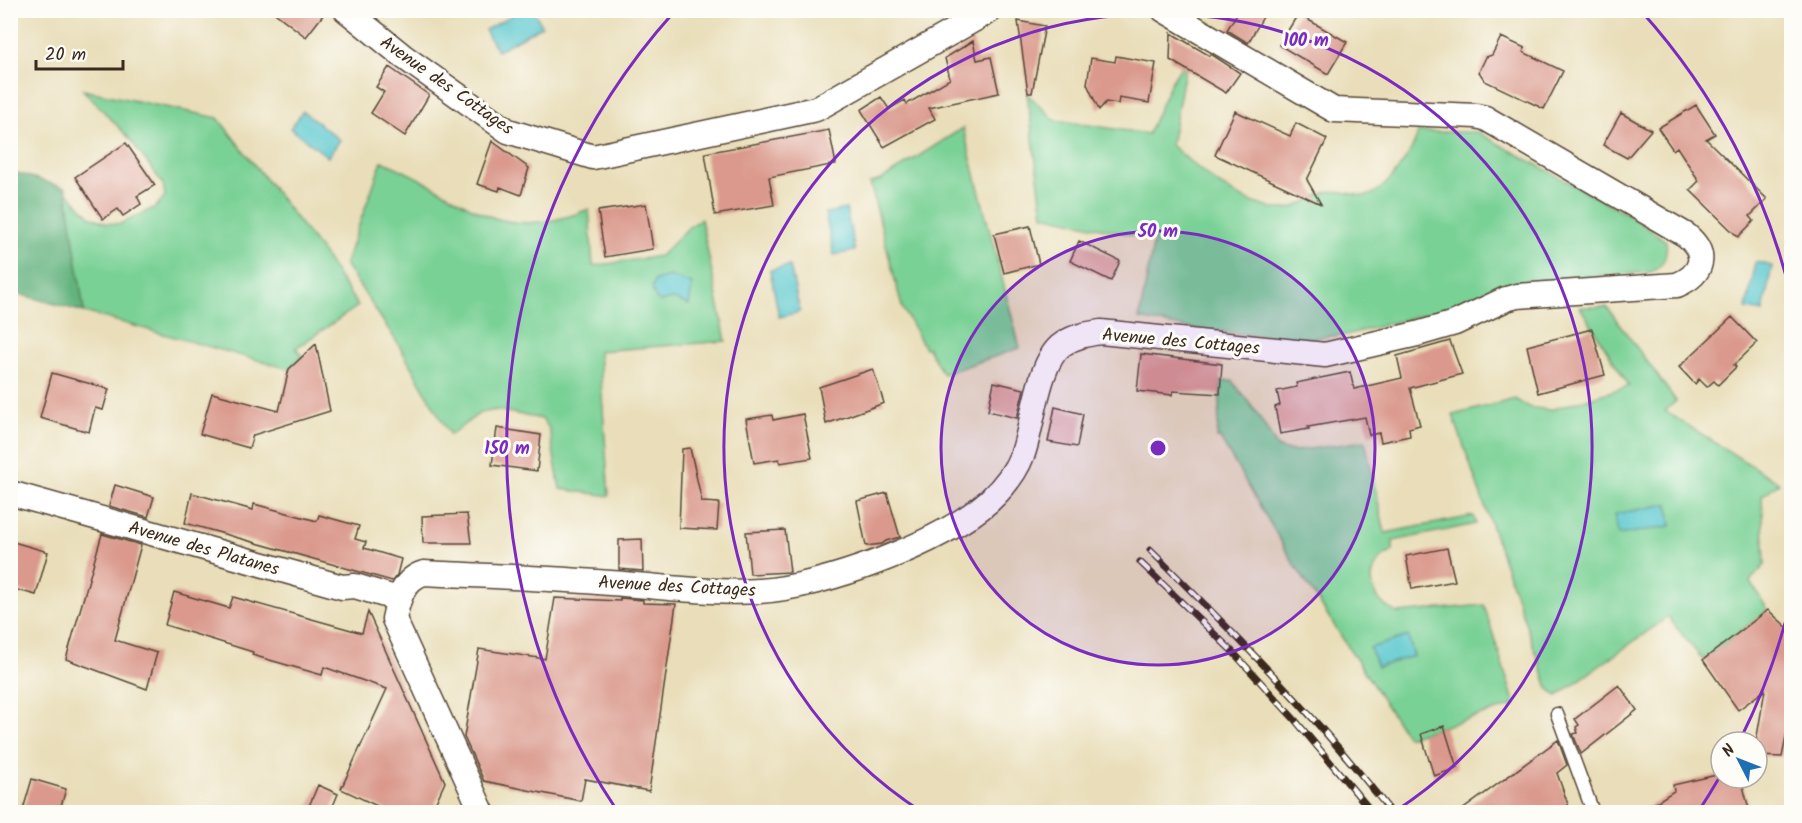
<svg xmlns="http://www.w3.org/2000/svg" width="1802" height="823" font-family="Kalam,sans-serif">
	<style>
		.green { fill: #7ad196; stroke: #5a7e5a; stroke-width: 1.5 }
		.forest { fill: #63b37f; stroke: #4f6e4e; stroke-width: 1.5 }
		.water { fill: #59c7ce; stroke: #4a7876; stroke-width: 1.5 }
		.building { fill: #da998c }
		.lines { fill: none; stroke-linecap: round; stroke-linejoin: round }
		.lane-casing { stroke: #554535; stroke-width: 15 }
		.street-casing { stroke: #554535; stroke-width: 27 }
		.lane { stroke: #fff; stroke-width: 12 }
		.street { stroke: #fff; stroke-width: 24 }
		.rail-casing { stroke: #3b2a1e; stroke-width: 7 }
		.rail { stroke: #fdfcf7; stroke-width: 4.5; stroke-dasharray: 14; stroke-linecap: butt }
		.ring { fill: none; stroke: #7b2cbf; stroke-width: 3 }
		.labels { text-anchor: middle; stroke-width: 6; stroke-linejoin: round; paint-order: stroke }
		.street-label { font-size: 18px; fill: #3b2a1e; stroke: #fdfcf7 }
		.centre { fill: #7b2cbf; stroke: #fdfcf7; stroke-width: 3 }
		.ring-label { font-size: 18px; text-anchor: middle; font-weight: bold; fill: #7b2cbf; stroke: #fdfcf7; stroke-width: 6; stroke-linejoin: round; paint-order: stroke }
	</style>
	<rect width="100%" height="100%" fill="#fdfcf7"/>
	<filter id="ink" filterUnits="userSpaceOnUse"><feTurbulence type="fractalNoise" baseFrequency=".0167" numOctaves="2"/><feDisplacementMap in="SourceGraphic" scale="12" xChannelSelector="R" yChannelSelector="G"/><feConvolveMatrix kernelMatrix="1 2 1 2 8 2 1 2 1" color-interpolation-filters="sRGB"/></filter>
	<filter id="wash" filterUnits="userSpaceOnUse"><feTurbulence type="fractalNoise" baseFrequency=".008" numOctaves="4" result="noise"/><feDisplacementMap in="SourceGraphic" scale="24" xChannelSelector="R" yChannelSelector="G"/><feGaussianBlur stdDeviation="1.35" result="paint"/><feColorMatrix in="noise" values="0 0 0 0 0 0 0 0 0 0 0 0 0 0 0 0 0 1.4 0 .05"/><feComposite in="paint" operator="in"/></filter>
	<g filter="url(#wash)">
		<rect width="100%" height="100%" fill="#e9deb9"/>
		<path class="green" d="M1187 58 1171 145C1203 173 1229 198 1271 208 1297 213 1305 199 1327 192 1339 189 1352 195 1363 196 1383 197 1415 150 1418 132H1477L1627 214 1666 241C1668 254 1664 266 1651 272L1507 283 1456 306 1346 335 1309 338 1249 335 1187 328 1139 319 1154 240 1043 215 1027 94 1055 120 1148 134 1171 82Z
			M83 90 218 118 320 249 358 306 296 348 302 356 289 369 84 312 66 191 90 216 106 223 120 224 156 207 165 196 163 184 129 138Z
			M963 128 1020 348 943 374 928 348H925L902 307 870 183 881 180Z
			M382 161C404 170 424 181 444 192 462 202 479 214 498 219 528 227 561 221 589 209L593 266 660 256 689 227 701 219 726 341 599 351 609 496 560 489 549 428 542 419 497 410 480 413 450 435 397 342 345 264Z
			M1580 307H1607L1676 401 1665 411 1779 483 1762 496 1765 565 1750 581 1768 610 1703 660 1668 617 1557 696 1548 688 1453 415 1515 399 1528 407 1550 410 1629 386Z
			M1221 381H1232L1257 413 1277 447 1284 450 1295 451 1365 441 1385 533 1473 516 1476 524 1393 541V551C1361 565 1368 602 1398 613L1484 605 1515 705 1407 737 1293 562 1220 438H1217Z"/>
		<path class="forest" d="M11 171 66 188 84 312 11 292Z"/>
		<path class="water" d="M520 11H534L542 26 497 51 485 30Z
			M303 111 340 140 328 157 290 128Z
			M846 209 855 251 834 255 825 213Z
			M1756 262 1772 266 1763 312 1746 309Z
			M790 266 800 312 779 317 770 270Z
			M669 276 692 284 689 305 673 299 660 302 656 299 652 289 655 280Z
			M1668 504 1671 526 1618 535 1615 514Z
			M1408 636 1414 656 1377 667 1370 648Z"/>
		<g id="blocks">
			<path class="building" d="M271 10H327L306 37Z
				M1239 10H1267L1248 43 1227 30Z
				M1298 14 1347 42 1328 74 1279 45Z
				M1018 21 1045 26 1032 93H1028Z
				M1171 33 1210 56 1211 54 1240 73 1226 93 1170 60Z
				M1501 37 1525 48 1523 52 1563 71 1544 109 1485 81 1479 72 1486 57 1492 55Z
				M973 41 977 60 991 57 999 93 929 108 935 119 884 147 861 110 881 97 889 109 905 100 907 104 950 79 945 58Z
				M1116 56 1156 63 1149 103 1119 98 1118 104 1106 102 1099 110 1087 84 1091 58 1115 62Z
				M389 67 429 95 405 136 371 113 384 92 376 87Z
				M1696 105 1715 134 1706 139 1767 199 1750 216 1754 221 1738 237 1690 190 1699 181 1677 147 1673 150 1658 128Z
				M1235 111 1290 136 1296 123 1327 139 1307 180 1321 204 1215 155Z
				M1621 113 1651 130 1627 158 1603 145Z
				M829 130 836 164 769 177 774 205 715 215 705 153Z
				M492 141 529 168 521 195 500 187 499 191 477 184Z
				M126 143 155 185 137 196 141 204 123 216 118 209 103 219 75 177Z
				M646 204 653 249 605 257 598 211Z
				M1030 226 1039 264 1004 273 994 234Z
				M1079 241 1120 261 1111 281 1070 261Z
				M1732 317 1757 343 1734 365 1736 367 1718 385 1714 381 1707 387 1699 379 1695 384 1679 367Z
				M1592 329 1605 375 1538 393 1527 346Z
				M1450 341 1462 374 1410 388 1420 425 1409 428 1410 436 1381 442 1379 433 1369 435 1365 417 1308 427 1309 429 1280 434 1275 407 1280 405 1277 391 1297 387 1296 383 1350 372 1354 389 1402 378 1397 356Z
				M316 344 330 411 253 435 249 448 200 434 212 393 279 411 289 369Z
				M1141 354 1222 364 1220 394 1173 391 1172 395 1137 391Z
				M873 369 884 403 826 424 819 387Z
				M52 373 109 389 103 410 95 408 89 432 40 418Z
				M994 382 1024 389 1017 418 988 411Z
				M1055 407 1083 414 1077 447 1048 442Z
				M803 414 812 458 780 463 779 459 754 463 746 419 772 415 773 420Z
				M497 428 541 435 537 471 492 465Z
				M690 448 702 502 719 503 717 530 679 528 682 449Z
				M115 485 154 497 148 517 109 506Z
				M192 493 253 510 254 504 317 521 319 515 359 526 355 539 366 542 364 548 401 559 397 575 392 581 185 523Z
				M887 493 900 537 886 541 882 544 866 546 857 501Z
				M467 514 471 543H423L422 516Z
				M785 530 790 572 750 574 746 532Z
				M102 534 141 545 115 640 157 653 147 689 66 659Z
				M642 539 643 571 619 569V540Z
				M10 541 48 552 36 595 10 588Z
				M1447 548 1455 581 1412 589 1406 556Z
				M174 592 229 608 233 597 362 633 368 612 445 782 431 813H392L341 789 387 689 324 667 322 675 252 655 253 652 165 625Z
				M555 598 620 601V598L643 600V603L676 604 649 791 585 779 581 801 484 781 464 737 479 649 545 659Z
				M1768 610 1791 631V713L1782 757 1757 756 1756 742 1765 690 1738 710 1703 660Z
				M1619 685 1637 710 1581 754 1573 734 1578 733 1576 727 1579 725 1575 719Z
				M1444 726 1457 768 1434 776 1421 734Z
				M1558 740 1567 765 1557 773 1571 813H1458Z
				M1721 774V778H1741L1750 813H1639L1674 791 1673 785Z
				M32 779 66 789 59 813H22Z
				M318 785 338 794 330 813H306Z"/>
		</g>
	</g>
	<g filter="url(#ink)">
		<use href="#blocks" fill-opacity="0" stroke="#554535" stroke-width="1.5"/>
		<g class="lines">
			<defs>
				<path id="lane" d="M1557 714 1593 812"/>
				<path id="street" d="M346 10 404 57 508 131 593 157 816 109 991 10
					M10 493 342 587 355 586 398 599
					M482 812 394 619C398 600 403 579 424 573 486 576 548 578 610 583 659 586 710 594 759 591 824 587 940 544 989 501 1003 488 1016 472 1023 453 1033 426 1038 360 1063 344 1075 336 1087 334 1101 332L1325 355 1417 334 1455 323 1506 299 1517 296 1677 285C1703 274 1709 254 1686 235L1485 118 1476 116 1334 110 1164 10"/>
			</defs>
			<use href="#lane" class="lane-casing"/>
			<use href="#street" class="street-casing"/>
			<use href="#lane" class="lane"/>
			<use href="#street" class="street"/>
			<defs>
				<path id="rail" d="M1150 550C1235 634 1318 718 1391 812
					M1140 562 1232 651 1295 720 1372 812"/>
			</defs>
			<use href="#rail" class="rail-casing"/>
			<use href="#rail" class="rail"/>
		</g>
	</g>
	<circle cx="1158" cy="448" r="217" fill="#7b2cbf" fill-opacity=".12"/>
	<g class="ring">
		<circle cx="1158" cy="448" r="217"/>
		<path d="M922 812A434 434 0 1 1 1394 812"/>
		<path d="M1791 600A651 651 0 0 1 1741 738M1719 778A651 651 0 0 1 1698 812M618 812A651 651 0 0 1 674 12M1642 12A651 651 0 0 1 1791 296"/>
	</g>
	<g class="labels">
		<g class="street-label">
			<text transform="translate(447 85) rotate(35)" y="6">Avenue des Cottages</text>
			<text transform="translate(1181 341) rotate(5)" y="6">Avenue des Cottages</text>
			<text transform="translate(204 548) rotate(16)" y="6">Avenue des Platanes</text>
			<text transform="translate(677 586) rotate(3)" y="6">Avenue des Cottages</text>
		</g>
	</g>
	<circle cx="1158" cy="448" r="9" class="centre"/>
	<g class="ring-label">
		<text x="1306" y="46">100 m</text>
		<text x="1158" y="237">50 m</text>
		<text x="507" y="454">150 m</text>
	</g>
	<rect width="1802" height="823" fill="none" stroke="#fdfcf7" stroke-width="36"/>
	<g transform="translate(1739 760) rotate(312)"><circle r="28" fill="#fdfcf7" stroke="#afa8a0" stroke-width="1.5"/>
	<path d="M0-4.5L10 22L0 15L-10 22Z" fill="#1f6fb2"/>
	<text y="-9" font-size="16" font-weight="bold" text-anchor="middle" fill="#3b2a1e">N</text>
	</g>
	<path d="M36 60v9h87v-9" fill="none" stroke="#3b2a1e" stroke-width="3"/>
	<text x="45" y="60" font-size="18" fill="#3b2a1e" stroke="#fdfcf7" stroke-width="4.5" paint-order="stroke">20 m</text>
</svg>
